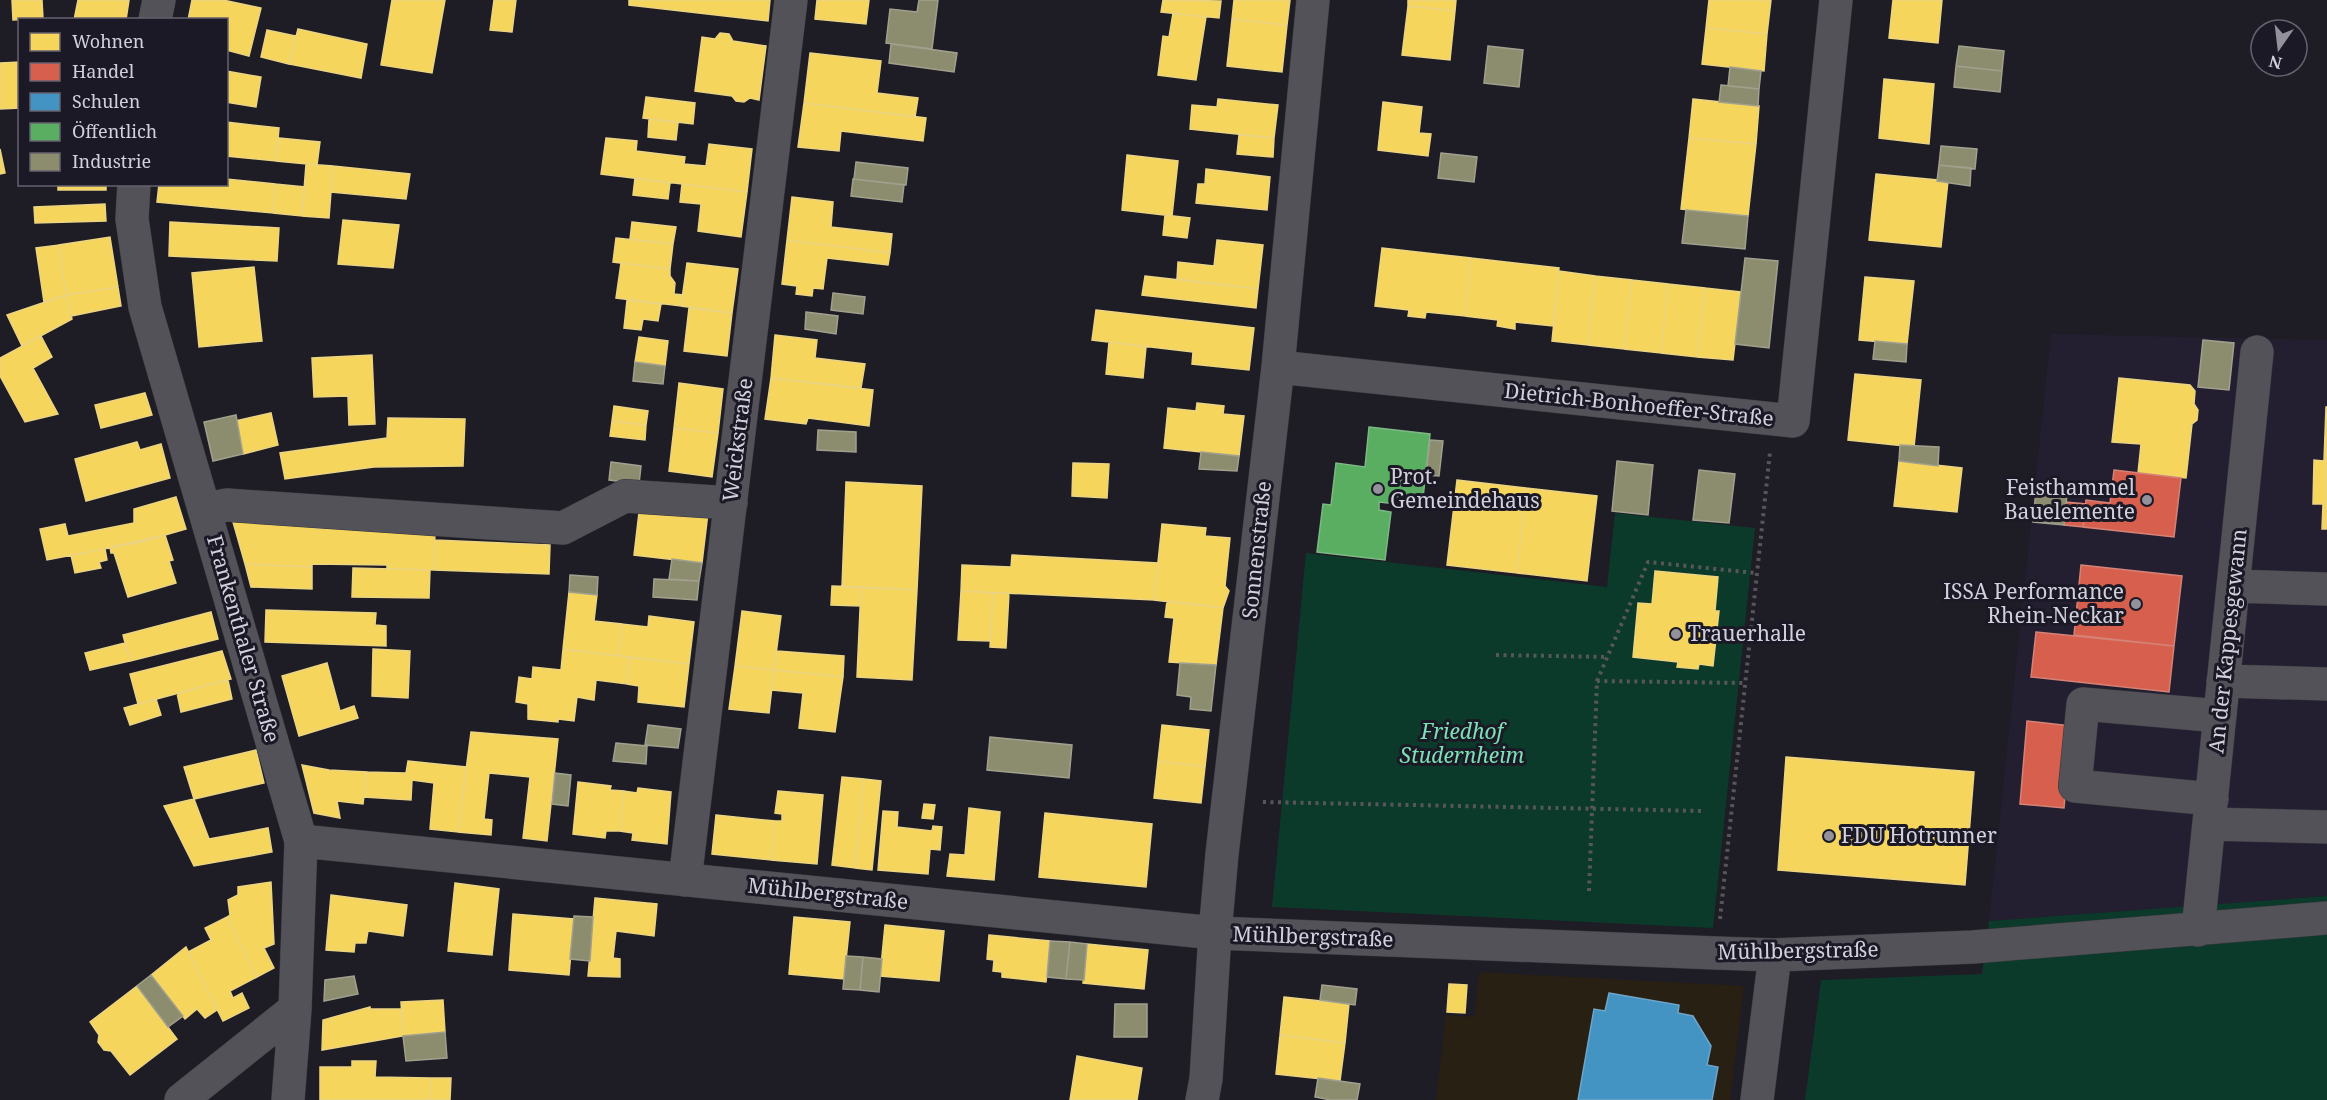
<svg xmlns="http://www.w3.org/2000/svg" width="2327" height="1100" font-family="'Noto Serif',serif">
	<style>
		.built { fill: #231f31 }
		.education { fill: #292014 }
		.green { fill: #0c3a2a }
		.homes { fill: #f6d55c; stroke: #ebd482; stroke-width: 1.5 }
		.shops { fill: #d6604d; stroke: #d58277; stroke-width: 1.5 }
		.schools { fill: #4393c3; stroke: #6ea5ca; stroke-width: 1.5 }
		.public { fill: #5aae61; stroke: #7eb885; stroke-width: 1.5 }
		.industry { fill: #8c8c6e; stroke: #a1a08e; stroke-width: 1.5 }
		.lines { fill: none; stroke-linecap: round; stroke-linejoin: round }
		.minor-casing { stroke: #38383e; stroke-width: 34 }
		.path { stroke: #57575b; stroke-width: 4; stroke-dasharray: 3 4.5; stroke-linecap: butt }
		.minor { stroke: #535258; stroke-width: 33 }
		.poi-dot { fill: #93919a; stroke: #1c1927; stroke-width: 2 }
		.labels { text-anchor: middle; stroke-width: 6; stroke-linejoin: round; paint-order: stroke }
		.street-label { font-size: 21px; fill: #d2d0da; stroke: #1c1927 }
		.poi-label { font-size: 21px; fill: #d2d0da; stroke: #1c1927; text-anchor: start }
		.park-label { font-size: 21px; font-style: italic; fill: #7be2b5; stroke: #1c1927 }
	</style>
	<rect width="100%" height="100%" fill="#1e1c24"/>
	<path class="built" d="M2051 334 2327 340V896L1989 921Z"/>
	<path class="education" d="M1479 972 1744 986 1730 1100H1436L1446 1015 1475 1017Z"/>
	<path class="green" d="M1615 513 1755 528 1713 928 1272 907 1306 553 1607 587Z
		M2327 896V1100H1805L1821 980 1982 974 1989 921Z"/>
	<path class="homes" d="M12 0H42L43 19 13 20Z
		M78 0H129L126 20H74Z
		M192 0H223L261 8 249 56 226 50V20H188Z
		M392 0H445L432 73 381 65Z
		M494 0H516L512 32 490 30Z
		M629 0H770L768 21 629 5Z
		M817 0H869L866 24 815 19Z
		M1163 0 1221 1 1219 18 1161 12Z
		M1234 0H1290L1287 25 1232 19Z
		M1408 0H1456L1455 11 1408 6Z
		M1709 0H1771L1767 34 1706 28Z
		M1893 0H1942L1938 43 1889 38Z
		M1408 6 1455 11 1450 60 1402 55Z
		M1173 13 1206 17 1196 80 1158 75 1163 36 1169 37Z
		M1232 19 1287 25 1282 72 1227 66Z
		M1706 28 1767 34 1764 71 1702 64Z
		M298 29 367 44 361 78 289 64Z
		M267 30 296 36 289 64 261 57Z
		M720 33 729 34 733 41 766 46 759 100 750 98 744 102 736 101 732 96 695 91 702 37 715 39Z
		M810 53 881 61 877 93 918 98 915 117 804 103Z
		M20 62V108L0 109V63Z
		M226 71 261 77 256 107 226 102Z
		M1884 79 1934 84 1929 144 1879 138Z
		M646 97 695 103 693 124 643 118Z
		M1218 99 1278 105 1274 138 1190 129 1192 105 1217 107Z
		M1693 99 1759 106 1756 144 1689 138Z
		M1383 102 1422 107 1419 133 1431 134 1428 156 1378 150Z
		M804 103 926 118 923 141 841 131 839 151 798 147Z
		M649 119 678 123 676 140 648 137Z
		M226 122 279 128 276 161 226 156Z
		M1239 135 1274 138 1273 157 1237 154Z
		M279 138 320 142 317 165 276 161Z
		M606 138 637 141 636 151 685 157 684 164 706 166 709 144 752 149 747 192 601 174Z
		M1689 138 1756 144 1748 216 1681 209Z
		M0 149 5 173 0 174Z
		M1127 155 1178 161 1172 216 1122 210Z
		M306 164 333 166 329 218 302 216Z
		M333 166 410 174 406 199 331 192Z
		M1206 169 1270 177 1267 210 1196 203 1198 184H1205Z
		M1876 174 1948 181 1941 247 1869 240Z
		M635 178 670 183 668 199 633 195Z
		M226 179 275 184 273 213 157 202 159 184H226Z
		M58 184H106V190H58Z
		M275 184 305 187 302 216 273 213Z
		M682 184 747 192 741 237 698 231 701 204 680 202Z
		M792 197 833 202 831 227 892 234 890 253 787 240Z
		M105 204 106 221 35 223 34 207Z
		M1165 215 1190 218 1187 238 1163 235Z
		M343 220 399 225 393 268 338 264Z
		M170 222 279 228 277 261 169 256Z
		M632 222 676 227 673 244 630 239Z
		M110 237 118 287 66 295 59 245Z
		M616 238 673 244 670 269 613 262Z
		M787 240 890 253 888 265 827 258 823 289 813 288 812 296 796 294 797 286 782 284Z
		M1217 240 1263 245 1258 289 1177 279 1178 262 1214 266Z
		M59 245 66 295 44 302 36 248Z
		M1382 248 1471 258 1465 316 1426 312 1425 318 1408 316 1409 310 1375 306Z
		M1471 258 1559 268 1553 326 1515 322V329L1497 326 1498 320 1465 316Z
		M621 263 670 269V276L675 283 674 294 683 295 681 306 616 298Z
		M687 263 738 269 732 313 681 306Z
		M254 267 262 341 199 347 192 273Z
		M1559 271 1595 276 1588 345 1552 341Z
		M1145 276 1258 289 1256 308 1142 295Z
		M1595 276 1632 280 1624 349 1588 345Z
		M1865 277 1914 281 1907 344 1859 340Z
		M1632 280 1668 284 1661 353 1624 349Z
		M1668 284 1705 288 1697 357 1661 353Z
		M118 287 121 306 71 316 66 295Z
		M1705 288 1741 292 1733 360 1697 357Z
		M66 295 72 319 22 346 7 315Z
		M627 300 661 304 658 321 643 319 641 330 624 328Z
		M689 308 732 313 727 356 684 351Z
		M1096 310 1254 328 1249 370 1192 364 1193 352 1092 340Z
		M775 335 817 340 815 358 865 364 861 388 771 378Z
		M41 336 52 357 33 368 58 414 25 422 0 376V358Z
		M639 337 668 341 665 366 635 362Z
		M1109 342 1146 347 1143 378 1106 374Z
		M372 355 375 424 349 425 348 396 314 397 312 358Z
		M1855 374 1921 380 1914 447 1848 440Z
		M771 378 873 390 869 426 808 418 806 424 765 419Z
		M2119 378 2190 385 2195 391 2194 404 2198 410 2197 420 2192 424 2186 478 2138 473 2141 444 2112 442Z
		M679 383 723 389 718 433 674 428Z
		M145 393 152 415 101 428 95 405Z
		M1197 403 1224 406 1223 414 1244 416 1239 456 1164 448 1168 408 1196 411Z
		M614 406 648 411 646 425 612 421Z
		M2326 407H2327V529H2322L2323 504H2313L2314 460 2324 461Z
		M271 413 278 445 243 454 235 421Z
		M388 418 465 419 463 466 374 467 285 479 280 453 387 438Z
		M612 421 646 425 645 440 610 436Z
		M674 428 718 433 712 477 669 471Z
		M137 442 140 450 161 444 170 478 86 501 75 459Z
		M1899 461 1962 468 1957 512 1894 506Z
		M1073 463 1109 464 1107 498 1072 496Z
		M1457 480 1526 488 1517 573 1447 565Z
		M846 482 922 486 917 590 842 587Z
		M1526 488 1597 496 1587 581 1517 573Z
		M176 497 186 529 141 542 47 560 40 529 65 524 68 536 134 523V509Z
		M640 504 708 513 702 563 634 555Z
		M233 522 313 523 314 528 435 531 434 570 387 569V565L312 564V567L245 564Z
		M1162 524 1206 528 1205 536 1230 538 1225 586 1229 591 1223 608 1154 600Z
		M165 535 173 560 169 561 176 583 128 597 114 553H111L110 547Z
		M435 540 550 545 549 574 434 570Z
		M105 549 107 560 99 562 101 568 75 573 71 555Z
		M1012 555 1158 563 1154 600 961 591 962 565 1011 567Z
		M245 564 312 567V589L251 587Z
		M353 568 430 570 429 598 352 597Z
		M1655 571 1718 577 1715 611H1719L1713 666 1699 664 1698 669 1677 667 1678 662 1633 657 1638 603 1652 604Z
		M832 586 861 587 860 606 831 605Z
		M861 587 917 590 912 680 857 677Z
		M961 591 993 593 990 641 958 640Z
		M569 592 597 595 594 621 622 624 619 656 563 649Z
		M993 593H1009L1006 648 990 647Z
		M1167 601 1223 608 1216 665 1169 662 1174 618 1165 617Z
		M266 610 376 613 375 625 386 626V646L265 642Z
		M742 611 781 616 774 670 735 666Z
		M211 612 218 639 130 661 123 635Z
		M649 616 694 622 689 664 619 656 622 624 648 627Z
		M125 643 130 661 90 670 85 653Z
		M373 649 410 651 408 698 372 696Z
		M563 649 629 657 627 684 596 680 594 700 577 697 574 721 558 719V722L528 719V704L516 702 519 677 532 679 533 667 561 670Z
		M222 651 231 679 138 704 130 674Z
		M777 651 844 656 843 677 774 670Z
		M629 657 689 664 684 707 638 702 639 686 627 684Z
		M327 663 340 711 354 706 358 718 299 736 282 676Z
		M735 666 774 670 769 713 729 709Z
		M774 670 843 677 835 732 799 728 803 693 772 690Z
		M228 680 232 699 181 712 177 693Z
		M156 699 161 715 130 725 124 708Z
		M1162 725 1209 730 1205 767 1158 761Z
		M471 732 558 739 547 841 523 838 530 777 489 773 484 819 492 820 491 835 458 832Z
		M256 750 264 783 194 799 184 767Z
		M1786 757 1974 772 1965 885 1778 870Z
		M408 761 466 767 458 832 430 829 434 783 412 780 411 800 364 797 367 772 406 773Z
		M1158 761 1205 767 1201 803 1154 798Z
		M302 765 329 770 367 772 363 804 337 801 340 818 314 813Z
		M842 777 864 779 855 868 832 865Z
		M864 779 881 781 872 870 855 868Z
		M578 782 611 786 610 790 624 791 620 831H606L605 838 573 834Z
		M638 788 671 792 667 844 632 840 633 833 620 831 624 791 637 793Z
		M778 791 823 795 817 864 771 860 775 821H782V814L775 813Z
		M194 799 209 839 268 828 272 852 194 866 164 806Z
		M924 804 935 805 933 819 922 818Z
		M969 808 1000 812 994 880 947 876 950 854 965 855Z
		M883 811 898 812 897 827 932 831 933 826 942 827 940 850 930 849 928 874 878 870Z
		M1045 813 1152 824 1146 887 1039 877Z
		M716 815 775 821 771 860 712 854Z
		M271 882 274 944 264 948 274 968 257 977 227 917 230 915 228 900 238 895V887Z
		M455 883 499 889 492 955 448 951Z
		M331 895 407 905 403 936 368 931 366 943H355L354 952 326 950Z
		M595 898 657 904 654 936 616 931 613 958 620 959V977L588 976Z
		M513 914 574 919 569 975 509 970Z
		M227 917 257 977 230 991 233 998 242 993 249 1008 223 1021 188 952 211 940 205 928Z
		M794 917 850 922 844 979 789 974Z
		M885 925 944 931 939 981 880 976Z
		M989 935 1050 941 1046 982 1002 977V972L993 971 994 960 987 959Z
		M1087 944 1148 950 1144 989 1083 983Z
		M186 947 217 1010 205 1018 197 1009 185 1019 151 975Z
		M1449 984 1467 985 1465 1013 1447 1012Z
		M137 986 177 1039 130 1075 111 1051 104 1050 98 1042 99 1035 90 1022Z
		M1284 997 1349 1004 1345 1043 1280 1035Z
		M443 1000 445 1032 403 1036 401 1002Z
		M370 1007V1009H401L403 1036 322 1050 323 1020Z
		M1280 1035 1345 1043 1340 1081 1276 1074Z
		M1077 1056 1142 1068 1137 1100H1070Z
		M352 1061H376L375 1077 431 1078 430 1100H320V1067H352Z
		M431 1078H451L450 1100H430Z"/>
	<path class="shops" d="M2114 470 2181 478 2174 537 2083 527 2086 500 2110 503Z
		M2066 502 2086 504 2083 527 2064 525Z
		M2081 565 2182 576 2174 646 2074 635Z
		M2036 632 2174 646 2169 692 2031 677Z
		M2027 721 2071 726 2064 808 2020 804Z"/>
	<path class="schools" d="M1609 993 1679 1005 1678 1013 1693 1016 1711 1046 1707 1065 1718 1067 1712 1100H1578L1594 1009 1605 1011Z"/>
	<path class="public" d="M1369 427 1430 434 1422 507 1379 502V510L1391 512 1385 560 1317 552 1323 504 1331 505 1336 463 1365 467Z"/>
	<path class="industry" d="M919 0H938L932 49 886 43 890 9 917 12Z
		M891 44 957 53 954 72 889 63Z
		M1488 46 1523 50 1519 87 1484 83Z
		M1959 46 2004 51 2002 71 1956 66Z
		M1956 66 2002 71 2000 92 1954 87Z
		M1730 67 1761 71 1759 89 1728 86Z
		M1721 85 1759 89 1758 106 1719 102Z
		M1941 146 1977 149 1975 169 1939 165Z
		M1441 153 1477 157 1474 182 1438 178Z
		M856 162 908 168 906 185 854 179Z
		M1939 165 1971 168 1970 186 1937 181Z
		M853 179 904 185 902 202 851 196Z
		M1686 210 1748 216 1745 249 1682 243Z
		M1745 258 1778 261 1769 348 1735 344Z
		M833 293 865 297 863 314 831 310Z
		M806 312 838 316 836 334 805 329Z
		M2203 340 2234 343 2229 390 2198 387Z
		M1875 341 1907 344 1906 362 1873 359Z
		M635 362 665 366 663 384 633 381Z
		M236 415 243 454 213 461 204 422Z
		M818 430 856 432V452L817 450Z
		M1430 440 1443 441 1439 476 1426 475Z
		M1900 445 1939 447 1938 466 1899 461Z
		M1201 452 1239 456 1237 471 1199 469Z
		M1617 461 1653 465 1648 515 1612 511Z
		M611 462 641 466 639 484 609 480Z
		M1699 470 1735 474 1729 523 1693 520Z
		M2036 490 2067 494 2064 525 2033 522Z
		M672 559 702 563 699 581 669 579Z
		M570 575 598 577 597 595 569 592Z
		M654 579 699 581 697 600 653 597Z
		M1180 663 1216 665 1211 711 1190 709 1191 697 1177 695Z
		M648 725 681 729 678 748 645 745Z
		M990 737 1072 745 1069 778 987 770Z
		M616 743 647 746 646 764 613 761Z
		M555 773 571 775 568 806 552 804Z
		M574 916 593 917 590 961 570 959Z
		M1050 941 1070 942 1066 979 1047 977Z
		M1070 942 1087 944 1084 980 1066 979Z
		M846 956 863 957 860 990 843 989Z
		M863 957 882 959 879 992 860 990Z
		M151 975 183 1016 168 1027 137 986Z
		M354 976 358 994 324 1001 325 980Z
		M1322 985 1357 989 1355 1005 1320 1000Z
		M1115 1004H1147V1037H1114Z
		M445 1032 447 1058 406 1061 403 1036Z
		M1318 1078 1360 1084 1357 1100H1331L1315 1097Z"/>
	<g class="lines">
		<defs>
			<path id="minor" d="M155 20 159 0
				M134 184 132 219 145 307 301 841 295 1009 288 1100
				M1278 367 1793 421 1836 0
				M205 509 227 505 563 528 625 496 731 503
				M2233 586 2327 589
				M2223 681 2327 684
				M2212 799 2075 786 2083 704 2220 716
				M2209 824 2327 827
				M301 841 1215 933 1716 953 1775 955 1973 947 2327 918
				M685 880 791 0
				M2198 930 2257 352
				M181 1100 295 1009
				M1202 1100 1206 1079 1215 933 1222 854 1278 367 1313 0
				M1757 1100 1775 955"/>
		</defs>
		<use href="#minor" class="minor-casing"/>
		<path class="path" d="M1496 655 1608 657
			M1597 681 1648 562 1756 573
			M1263 802 1704 811
			M1589 891 1597 681 1745 683
			M1720 919 1770 452"/>
		<use href="#minor" class="minor"/>
	</g>
	<g class="poi-dot">
		<circle cx="1378" cy="489" r="6"/>
		<circle cx="2147" cy="500" r="6"/>
		<circle cx="2136" cy="604" r="6"/>
		<circle cx="1676" cy="634" r="6"/>
		<circle cx="1829" cy="836" r="6"/>
	</g>
	<g class="labels">
		<g class="street-label">
			<text transform="translate(1639 405) rotate(6)" y="7">Dietrich-Bonhoeffer-Straße</text>
			<text transform="translate(738 440) rotate(-83)" y="7">Weickstraße</text>
			<text transform="translate(1257 550) rotate(-84)" y="7">Sonnenstraße</text>
			<text transform="translate(243 639) rotate(74)" y="7">Frankenthaler Straße</text>
			<text transform="translate(2228 641) rotate(-84)" y="7">An der Kappesgewann</text>
			<text transform="translate(828 894) rotate(6)" y="7">Mühlbergstraße</text>
			<text transform="translate(1313 937) rotate(2)" y="7">Mühlbergstraße</text>
			<text transform="translate(1798 951) rotate(-1)" y="7">Mühlbergstraße</text>
		</g>
		<g class="poi-label">
			<text x="1390" y="484">Prot.<tspan x="1390" dy="24">Gemeindehaus</tspan></text>
			<text x="2135" y="495" text-anchor="end">Feisthammel<tspan x="2135" dy="24">Bauelemente</tspan></text>
			<text x="2124" y="599" text-anchor="end">ISSA Performance<tspan x="2124" dy="24">Rhein-Neckar</tspan></text>
			<text x="1688" y="641">Trauerhalle</text>
			<text x="1841" y="843">FDU Hotrunner</text>
		</g>
		<g class="park-label">
			<text x="1462" y="739">Friedhof<tspan x="1462" dy="24">Studernheim</tspan></text>
		</g>
	</g>
	<rect x="18" y="18" width="210" height="168" fill="#1c1927" stroke="#65626f" stroke-width="1.5"/>
	<rect x="30" y="33" width="30" height="18" fill="#f6d55c" stroke="#65626f" stroke-width="1.5"/>
	<text x="72" y="48" font-size="18" fill="#d2d0da">Wohnen</text>
	<rect x="30" y="63" width="30" height="18" fill="#d6604d" stroke="#65626f" stroke-width="1.5"/>
	<text x="72" y="78" font-size="18" fill="#d2d0da">Handel</text>
	<rect x="30" y="93" width="30" height="18" fill="#4393c3" stroke="#65626f" stroke-width="1.5"/>
	<text x="72" y="108" font-size="18" fill="#d2d0da">Schulen</text>
	<rect x="30" y="123" width="30" height="18" fill="#5aae61" stroke="#65626f" stroke-width="1.5"/>
	<text x="72" y="138" font-size="18" fill="#d2d0da">Öffentlich</text>
	<rect x="30" y="153" width="30" height="18" fill="#8c8c6e" stroke="#65626f" stroke-width="1.5"/>
	<text x="72" y="168" font-size="18" fill="#d2d0da">Industrie</text>
	<g transform="translate(2279 48) rotate(194)"><circle r="28" fill="#1c1927" stroke="#65626f" stroke-width="1.5"/>
	<path d="M0-4.5L10 22L0 15L-10 22Z" fill="#93919a"/>
	<text y="-9" font-size="16" font-weight="bold" text-anchor="middle" fill="#d2d0da">N</text>
	</g>
</svg>
